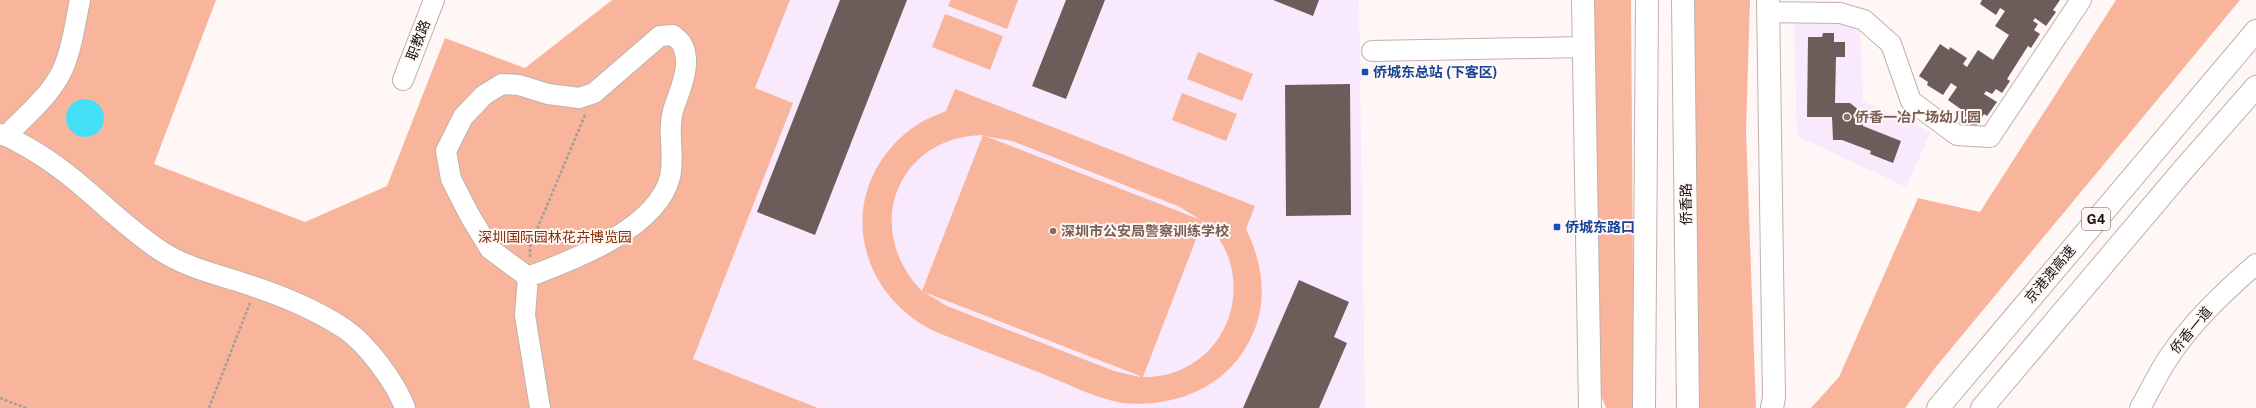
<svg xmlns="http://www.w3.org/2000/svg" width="2256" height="408" font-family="'Public Sans','Noto Sans SC',sans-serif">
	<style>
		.education { fill: #f9e9fc }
		.green { fill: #f9b59c; fill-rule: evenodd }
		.water { fill: #43dff6 }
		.building { fill: #6c5d5b }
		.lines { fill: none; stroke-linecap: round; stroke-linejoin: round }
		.minor-casing { stroke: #c0b1ab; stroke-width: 22 }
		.major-casing { stroke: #c0b1ab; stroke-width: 24 }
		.highway-casing { stroke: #c0b1ab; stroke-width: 24 }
		.path { stroke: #a29c9a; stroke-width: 2.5; stroke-dasharray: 3 2; stroke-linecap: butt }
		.minor { stroke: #fff; stroke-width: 20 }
		.major { stroke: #fff; stroke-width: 22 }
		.highway { stroke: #fff; stroke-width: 22 }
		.transit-dot { fill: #1a4fb4; stroke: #fef7f5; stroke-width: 1.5 }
		.education-dot { fill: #8d6e63; stroke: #fef7f5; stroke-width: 1.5 }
		.labels { text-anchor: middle; stroke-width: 4; stroke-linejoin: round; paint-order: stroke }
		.shield { fill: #fef7f5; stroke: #5c5755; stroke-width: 1 }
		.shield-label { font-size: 13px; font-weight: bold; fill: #171210 }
		.street-label { font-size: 14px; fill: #171210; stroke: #fef7f5 }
		.transit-label { font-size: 14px; font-weight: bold; fill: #164399; stroke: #fef7f5; text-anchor: start }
		.education-label { font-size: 14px; font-weight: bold; fill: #785e54; stroke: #fef7f5; text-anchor: start }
		.park-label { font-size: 14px; fill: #852f04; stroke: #fef7f5 }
	</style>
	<rect width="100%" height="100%" fill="#fef7f5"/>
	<path class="education" d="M790 0H1359L1365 408H818L693 359 793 103 755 88Z
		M1860 22 1863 101 1931 132 1906 187 1797 136 1794 24Z"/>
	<path class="green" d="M0 0H216L154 164 305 222 387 186 445 38 525 68 612 0H790L755 88 793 103 693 359 818 408H0Z
		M951 0H1018L1007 29 948 6Z
		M1590 0H1631L1634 408H1606L1589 365Z
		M1692 0H1750L1746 131 1756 408H1695Z
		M2116 0H2240L1935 368 1905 408H1811L1839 377 1918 198 1980 212Z
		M945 14 1003 36 990 70 932 47Z
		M1198 52 1253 74 1242 101 1187 79Z
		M955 89 1255 206 1246 229C1265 268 1269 309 1246 347 1221 390 1171 408 1122 403 1095 398 1068 384 1043 374 1007 360 971 346 936 332 852 292 835 187 911 129 921 121 934 116 946 111ZM983 135 922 291C862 230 896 137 983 135ZM985 136 1012 141 1178 206 1201 220ZM1203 221C1251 261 1241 341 1184 368 1171 375 1157 377 1143 377ZM924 292 1140 376V377L1114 371 947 306Z
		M1182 93 1237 114 1226 141 1172 120Z"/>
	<path class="water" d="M66 118a19 19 0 1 1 38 0a19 19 0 1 1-38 0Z"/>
	<path class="building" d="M840 0H907L815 235 757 212Z
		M1066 0H1105L1066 99 1032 86Z
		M1273 0H1319L1313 16Z
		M1982 0H2060L2053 10 2056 12 2046 26 2035 18 2033 21 2038 24 2034 30 2040 34 2031 48 2028 46 2007 79 2010 81 2002 93 1996 89 1992 94 1986 91 1984 94 1997 102 1987 116 1984 114 1973 131 1956 119 1962 110 1948 100 1957 87 1951 83 1943 95 1927 85 1928 82 1919 76 1940 44 1949 50 1950 47 1967 58 1963 64 1967 67 1978 50 1993 60 2009 35 1995 26 2005 11 2000 8 1996 15 1980 4Z
		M1823 33H1834V42H1845V57H1836L1835 103H1850L1859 110 1863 126 1901 141 1893 163 1870 154 1871 151 1842 140H1833L1832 117H1807L1808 37H1822Z
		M1350 84 1351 215 1286 216 1285 85Z
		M1299 280 1349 302 1334 337 1347 343 1319 408H1243Z"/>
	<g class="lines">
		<defs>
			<path id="minor" d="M1768 12 1840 13 1864 20 1891 44 1911 101 1957 135 1990 137 2081 0
				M673 35C676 38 682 42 683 46 692 67 679 91 673 111 667 131 675 156 670 177 657 229 573 260 528 277L490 249 470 216 451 179 446 151 463 117 484 95 502 84 519 85 548 94 579 98 594 93 660 36Z
				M1372 51 1584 47
				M403 80 434 0
				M0 134C10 137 18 142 27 147 79 176 113 219 161 251 184 266 211 273 237 281 274 293 312 307 345 329 367 344 396 383 405 408
				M6 136C25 116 50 96 62 71 72 49 75 24 80 0
				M528 277 525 315 540 408
				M2140 408C2150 391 2158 373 2169 357 2192 322 2224 292 2256 264"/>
			<path id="major" d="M1583 0 1590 408
				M1683 0 1688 408
				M1768 0 1774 397 1772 408
				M1644 408 1647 0"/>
			<path id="highway" d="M1938 408 2256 31
				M1982 408 2183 170 2256 87"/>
		</defs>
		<use href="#minor" class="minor-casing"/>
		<use href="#major" class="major-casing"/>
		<use href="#highway" class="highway-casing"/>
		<path class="path" d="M530 257V246L585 115
			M0 398 26 408
			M209 408 250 303"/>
		<use href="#minor" class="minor"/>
		<use href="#major" class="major"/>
		<use href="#highway" class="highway"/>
	</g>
	<g class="transit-dot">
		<rect x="1361" y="68" width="8" height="8" rx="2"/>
		<rect x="1553" y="223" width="8" height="8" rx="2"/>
	</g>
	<g class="education-dot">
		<circle cx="1847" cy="117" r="4"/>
		<circle cx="1053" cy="231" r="4"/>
	</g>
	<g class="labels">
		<rect class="shield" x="2082" y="208" width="28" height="22" rx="3"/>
		<g class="shield-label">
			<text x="2096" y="224">G4</text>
		</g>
		<g class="street-label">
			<text transform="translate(418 40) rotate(-69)" y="5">职教路</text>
			<text transform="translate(1686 204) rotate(-91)" y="5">侨香路</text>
			<text transform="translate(2050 274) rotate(-50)" y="5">京港澳高速</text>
			<text transform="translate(2191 330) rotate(-50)" y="5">侨香一道</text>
		</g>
		<g class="transit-label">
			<text x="1373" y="77">侨城东总站 (下客区)</text>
			<text x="1565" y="232">侨城东路口</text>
		</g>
		<g class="education-label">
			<text x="1855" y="122">侨香一冶广场幼儿园</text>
			<text x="1061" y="236">深圳市公安局警察训练学校</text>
		</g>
		<g class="park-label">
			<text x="555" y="242">深圳国际园林花卉博览园</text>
		</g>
	</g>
</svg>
